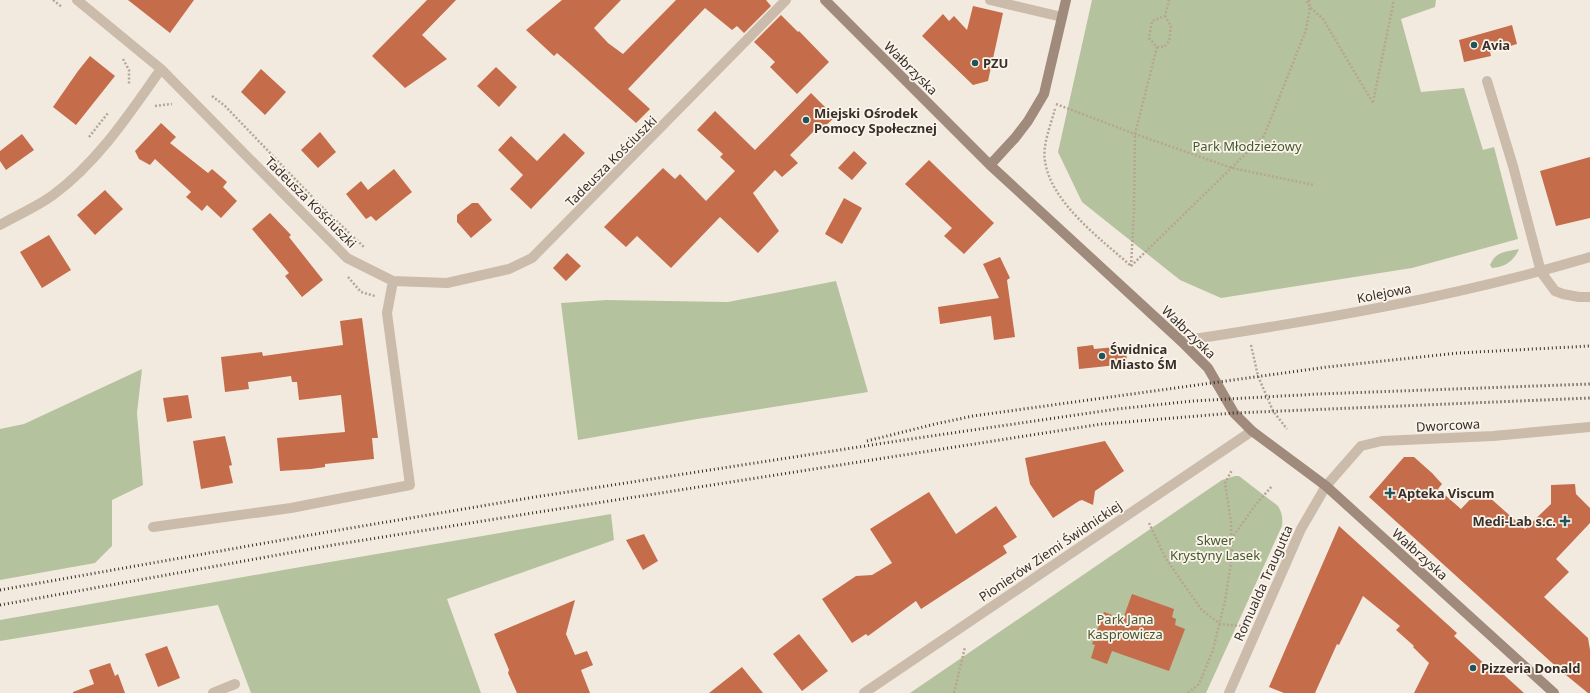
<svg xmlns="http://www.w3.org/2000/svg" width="1590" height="693" font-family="'Noto Sans',sans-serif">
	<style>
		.green { fill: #b5c29e }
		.building { fill: #c56c4a }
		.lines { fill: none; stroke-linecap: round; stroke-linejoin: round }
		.path { stroke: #b7a594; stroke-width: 2.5; stroke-dasharray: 2 2; stroke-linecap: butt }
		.lane { stroke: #cbbbaa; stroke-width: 10 }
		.street { stroke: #cbbbaa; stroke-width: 10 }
		.secondary { stroke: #9f8a7b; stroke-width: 10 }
		.rail { stroke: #392f2a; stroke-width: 3; stroke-dasharray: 1 3; stroke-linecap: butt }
		.poi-dot { fill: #1f545a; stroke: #faf4eb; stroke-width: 1.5 }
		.labels { text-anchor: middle; stroke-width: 3.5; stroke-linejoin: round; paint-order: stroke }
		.poi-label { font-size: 13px; font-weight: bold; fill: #392f2a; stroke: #faf4eb; text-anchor: start }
		.street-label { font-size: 13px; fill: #392f2a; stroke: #faf4eb }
		.park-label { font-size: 13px; fill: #46572d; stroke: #faf4eb }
	</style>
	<rect width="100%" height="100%" fill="#f3eadf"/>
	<path class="green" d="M1092 0H1436L1435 7 1401 19 1421 92 1464 88 1483 150 1494 147 1518 239 1412 268 1221 298 1180 280 1082 202 1058 152Z
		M1519 249C1514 261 1505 267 1492 268L1490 265C1496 251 1505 252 1519 249Z
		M836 281 868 392 697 419 578 440 561 303 606 300 728 302Z
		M142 369 137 413 143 485 112 500V546L95 563 0 580V429L24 424Z
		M1235 476H1239L1278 506C1282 513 1283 518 1282 526L1206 693H910L1222 480Z
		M611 514 614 540 447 599 481 693H251L218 605 0 641V620L289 569Z"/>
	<path class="building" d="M128 0H194L170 33Z
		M427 0H456L422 35 447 59 405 88 372 56Z
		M562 0H621L594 28 608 43 623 54 676 0H766L771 6 744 33 737 26 732 30 705 8 628 89 650 109 636 123 571 65 557 53 554 56 526 30Z
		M973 6 1003 13 988 81 973 85 922 36 943 14 949 21 954 16 967 30Z
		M781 15 798 32 799 31 829 62 797 94 770 67 775 62 754 42Z
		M1512 25 1517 44 1490 52 1491 56 1464 62 1459 40Z
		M90 56 115 76 76 125 53 107 78 71Z
		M496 67 517 87 499 107 477 86Z
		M261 69 286 92 265 115 241 92Z
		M811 93 835 117 821 130 818 127 790 155 798 163 782 177 775 170 753 193 779 231 758 253 720 217 671 268 637 236 626 247 604 227 663 168 675 179 680 174 706 201 735 171 720 157 723 154 697 130 715 111 755 150Z
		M161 123 176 137 170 143 208 173 212 169 227 182 223 187 237 201 221 218 207 205 202 211 186 197 191 192 155 159 150 165 139 159 135 151Z
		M320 132 336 152 318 168 301 150Z
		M564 133 585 153 531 209 510 189 523 175 498 150 511 136 537 161Z
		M22 134 34 150 6 170 0 161V151Z
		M854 151 867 163 852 180 838 168Z
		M1590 157V218L1556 226 1540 171Z
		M929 160 994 223 964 254 944 236 952 228 905 184Z
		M394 169 412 192 376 221 371 216 366 219 346 194 361 181 368 190Z
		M105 190 123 209 95 235 77 215Z
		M844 198 862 208 842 244 825 234Z
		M472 203H478L492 220 471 238 457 222V215Z
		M270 213 291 235 289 237 323 280 302 297 285 276 289 273 252 229Z
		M49 235 71 270 42 288 20 252Z
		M567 253 581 266 566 281 553 268Z
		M1000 257 1010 278 1007 280 1015 337 994 340 991 316 940 324 938 307 999 298 983 264Z
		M362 318 378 438H372L374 459 325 464V467L311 469 280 471 277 438 345 432 341 395 299 400 297 382H292L291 376 248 382 249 389 225 392 221 357 262 352 263 356 343 345 340 321Z
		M1093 345 1094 349 1126 346 1127 364 1079 369 1077 347Z
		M188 395 192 418 167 422 163 398Z
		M225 436 232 465 229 466 233 483 201 489 193 441Z
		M1105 441 1124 471 1095 491 1093 505 1082 500 1079 501 1053 518 1030 484 1025 458Z
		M1404 457H1414L1432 473 1442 484 1438 489 1461 509 1480 489 1525 529 1551 504V485L1575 484 1576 494 1590 508V523L1556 559 1569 572 1544 597 1588 638 1590 650V693H1588L1561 671 1369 497Z
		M929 492 956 534 996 506 1017 537 1003 546 1007 553 921 609 916 601 868 636 866 634 852 643 822 599 856 576 872 575 892 563 870 529Z
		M1339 526 1457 633 1454 636 1489 668 1492 664 1524 693H1414L1429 663 1413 647 1414 646 1396 630 1400 626 1363 596 1339 645 1337 644 1315 693H1284L1269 687Z
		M644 534 658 561 643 570 626 540Z
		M1132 594 1174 609 1172 617 1176 619 1175 625 1185 629 1169 671 1112 651 1107 664 1091 658 1095 645 1092 644 1104 612 1123 619Z
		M575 600 566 634 575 655 587 651 593 665 581 670 590 693H517L508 673 509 670 494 634Z
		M799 634 828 671 802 691 773 654Z
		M167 646 180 678 158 687 145 654Z
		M110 663 115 676 118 674 125 693H73V692L94 684 89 670Z
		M742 667 763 693H709Z"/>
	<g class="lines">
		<path class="path" d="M53 0 62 7
			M1309 0 1310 7 1323 19 1373 103
			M1157 47H1164L1169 41 1171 26 1165 16
			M123 59 129 70V85
			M212 96 225 106 321 206 365 248
			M1373 102 1393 5V0
			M1056 104 1135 134 1232 168 1314 185
			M155 106 172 104
			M1055 109C1051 124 1042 146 1045 161 1051 203 1101 239 1131 266
			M89 137 108 113
			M1131 266 1264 136 1306 30 1310 7 1306 0
			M1131 266 1134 211 1135 134 1157 47 1149 38 1152 21 1165 16 1169 0
			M348 277 361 292 375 296
			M1251 345 1258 376 1273 411 1287 429
			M1149 523 1166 559 1201 609 1220 624 1242 626
			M1231 539 1257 503 1272 486
			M954 693 965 647
			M1188 693 1199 684 1213 650 1225 601 1232 556 1231 522 1225 483 1232 470"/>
		<path class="lane" d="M990 0 1062 17
			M1487 81 1513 166 1541 272 1555 291 1563 294 1579 297H1590"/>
		<path class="street" d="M77 0 161 69 347 258 393 281 447 283 509 269 532 258 786 0
			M0 225C17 215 37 207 53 195 98 162 129 114 161 69
			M1181 341C1319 320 1456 297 1590 257
			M153 527 291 508 410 485 387 313 393 281
			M213 693 235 684
			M864 693 1252 431
			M1229 693 1301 529 1326 486 1361 446 1382 441 1493 436 1590 427"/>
		<path class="secondary" d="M825 0 990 165 1181 341 1208 368 1234 413 1252 431 1326 486 1554 693
			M990 165 1015 138 1028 121 1044 94 1066 0"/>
		<path class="rail" d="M867 441 935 424 973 416 1327 367 1458 353 1590 346
			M0 590 333 531 535 497 904 440 1117 409 1193 401 1318 394 1590 384
			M0 605 333 545 539 512 1102 424 1234 413 1590 398"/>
	</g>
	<g class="poi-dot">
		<circle cx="1474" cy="45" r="4"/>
		<circle cx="975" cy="63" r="4"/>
		<circle cx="806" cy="120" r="4"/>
		<circle cx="1102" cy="356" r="4"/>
		<path d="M1388 487h4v4h4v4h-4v4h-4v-4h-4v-4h4z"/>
		<path d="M1563 515h4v4h4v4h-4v4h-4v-4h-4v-4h4z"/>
		<circle cx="1473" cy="668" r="4"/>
	</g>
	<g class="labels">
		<g class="poi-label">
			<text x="1482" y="50">Avia</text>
			<text x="983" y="68">PZU</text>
			<text x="814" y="118">Miejski Ośrodek<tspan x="814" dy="15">Pomocy Społecznej</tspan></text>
			<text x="1110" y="354">Świdnica<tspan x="1110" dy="15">Miasto ŚM</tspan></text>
			<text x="1398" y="498">Apteka Viscum</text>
			<text x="1556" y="526" text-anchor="end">Medi-Lab s.c.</text>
			<text x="1481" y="673">Pizzeria Donald</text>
		</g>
		<g class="street-label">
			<text transform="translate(911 68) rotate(45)" y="5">Wałbrzyska</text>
			<text transform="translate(611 161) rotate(-45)" y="5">Tadeusza Kościuszki</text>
			<text transform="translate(311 202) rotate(45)" y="5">Tadeusza Kościuszki</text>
			<text transform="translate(1384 293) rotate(-11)" y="5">Kolejowa</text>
			<text transform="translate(1189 332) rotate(44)" y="5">Wałbrzyska</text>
			<text transform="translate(1448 425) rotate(-3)" y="5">Dworcowa</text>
			<text transform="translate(1050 551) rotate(-34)" y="5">Pionierów Ziemi Świdnickiej</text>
			<text transform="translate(1420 554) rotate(42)" y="5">Wałbrzyska</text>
			<text transform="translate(1263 583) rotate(-66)" y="5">Romualda Traugutta</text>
		</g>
		<g class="park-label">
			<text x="1247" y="151">Park Młodzieżowy</text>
			<text x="1215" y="545">Skwer<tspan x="1215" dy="15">Krystyny Lasek</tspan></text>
			<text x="1125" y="624">Park Jana<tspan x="1125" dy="15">Kasprowicza</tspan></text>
		</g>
	</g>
</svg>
